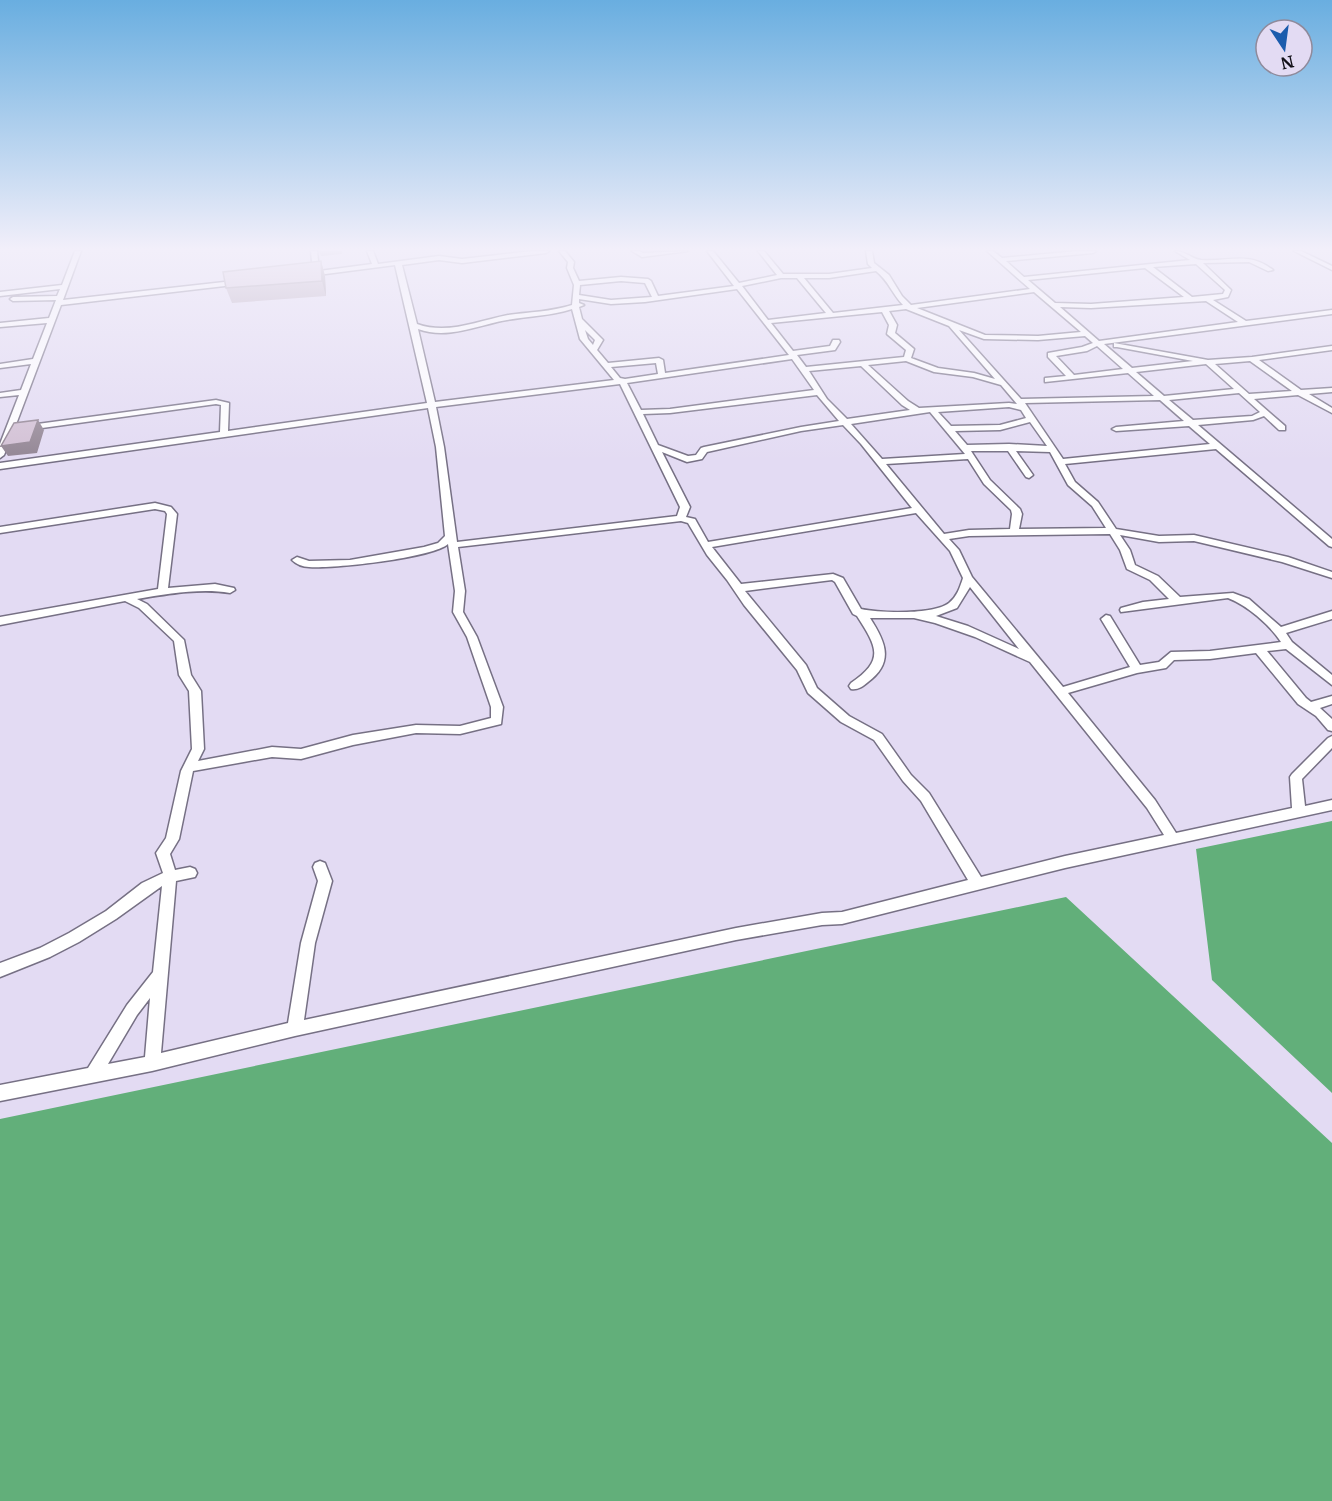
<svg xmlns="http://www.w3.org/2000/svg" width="1332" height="1501" font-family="Merriweather,serif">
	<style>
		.forest { fill: #62af7a }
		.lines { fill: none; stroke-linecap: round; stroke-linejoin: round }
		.minor-casing { stroke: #767084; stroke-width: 3 }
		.minor { fill: #fff; fill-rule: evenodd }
		.wall { fill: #b5a5b6 }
		.shaded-wall { fill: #938694 }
		.building { fill: #d2c0d4; stroke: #938694; stroke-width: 1.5 }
	</style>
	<rect width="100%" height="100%" fill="#e3dbf3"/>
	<path class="forest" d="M1332 821V1093L1212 980 1196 849Z
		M1066 897 1332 1143V1501H0V1119Z"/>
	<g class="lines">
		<defs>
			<path id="minor" d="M75 251H81L63 300 242 280 245 282 242 284 61 305 15 427 216 400 229 403 228 431 427 403 395 265 310 276 307 274 313 272 311 251H317L319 271 372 264 367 251H373L378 264 439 256 462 259 533 251H549L546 253 462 263 439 260 402 265 417 324C448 335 477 321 508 315 529 312 551 312 572 305L574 285 567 268 568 262 559 251H565L574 262 573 268 579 281 621 277 648 279 651 281 658 296 734 286 707 251H713L739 283 777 275 758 251H764L783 274H829L872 268 868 264 866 251H872L874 263 889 275 902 296 911 305 1030 289 987 251H993L1002 258 1077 251H1096L1093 253 1006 261 1024 277 1190 260 1175 251C1185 251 1192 259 1201 260 1229 262 1248 251 1273 270L1268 271 1249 262 1203 263 1231 290 1228 297 1213 300 1246 321 1332 310V314L1104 344 1132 368 1193 361 1117 347H1114V343L1208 360 1252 357 1332 346V350L1259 360 1301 390 1332 388V392L1309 394 1332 408V413L1298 395 1254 399 1285 426V430H1279L1264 416 1253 420 1198 425 1332 539V547L1329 546 1216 449 1065 464 1075 482 1098 502 1116 529 1159 536 1194 535 1288 557 1332 572V578L1282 562 1194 541 1159 542 1120 535 1130 550 1135 565 1158 576 1180 597 1233 593 1249 599 1281 627 1332 611V619L1286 633 1292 642 1332 675V685L1286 649 1267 651 1306 698 1311 702 1332 696V704L1320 708 1332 719V731L1328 730 1316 716 1298 704 1256 653 1210 659 1174 660 1166 668 1137 673 1068 693 1155 800 1176 833 1292 808 1290 777 1292 774 1328 738 1332 736V748L1302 779 1305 806 1332 800V810L1065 868 842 924 822 925 736 940 295 1036 152 1071 0 1101V1085L88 1068 127 1005 153 972 162 886 116 919 79 942 50 957 0 977V963L40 948 69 933 106 911 142 883 163 873 156 853 166 838 181 771 192 749 189 691 179 675 174 641 139 608 125 601 0 625V617L158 589 167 514 165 511 155 509 0 533V527L155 503 171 507 177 514 168 588 215 584 234 588 235 590 230 593C200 588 168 594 137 599L147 604 184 640 191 675 201 691 204 749 198 761 272 747 301 749 353 735 416 725 460 726 491 718V707L467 637 453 612 455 591 448 544C432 558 332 569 309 567 303 567 296 564 292 560L297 557 309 561 350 560 424 547 438 543 445 536 436 447 428 408 0 469V463L220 432 221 405 216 404 13 432 4 455 0 458V444L19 395 0 397V393L21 390 31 364 0 368V364L33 359 47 323 0 327V323L49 318 56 300 13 301 10 299 13 297 57 296 60 289 0 296V292L62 285ZM1196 264 1225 290 1223 294 1192 297 1153 267ZM1145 268 1184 297 1091 304 1055 303 1028 280ZM876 271C888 280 893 295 903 305L833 313 804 278H829ZM781 278H797L826 313 768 320 742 286ZM621 281 645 283 652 297 611 300 579 295 580 285ZM737 289 789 355 665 373 663 360 659 358 608 363 597 350 603 340 582 319 579 307 584 305 579 303V299L611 304 645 302ZM1034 292 1081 332 1038 336 985 335 917 308ZM1206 301 1238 322 1099 341 1060 307 1091 308ZM572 309 580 339 614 380 435 402 418 329C448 340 478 325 507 320 529 316 551 316 572 309ZM906 309 949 326 995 379 974 373 938 368 911 358 914 349 895 333 897 325 889 311ZM882 312 889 325 887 334 906 350 904 357 806 367 797 355 835 350 840 342 839 340H833L830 346 793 351 771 323ZM585 330 595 340 593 345 588 339ZM959 330 984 339 1038 340 1085 336 1093 343 1082 347 1048 353V357L1066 376 1045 378V382L1128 373 1154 396 1021 399ZM1097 346 1123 369 1074 375 1056 356 1087 351ZM792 359 814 390 670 409 641 410 627 383ZM906 361 934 372 973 377 1001 385 1017 404 1009 403 919 408 908 401 868 365ZM1250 361 1292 391 1249 394 1215 364ZM656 363 658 374 625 379 620 378 611 367ZM1206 364 1234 389 1164 396 1136 372ZM861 366 902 405 910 410 847 419 827 399 809 371ZM620 384 680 507 677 516 457 542 444 447 436 407ZM1239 393 1260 412 1252 416 1193 420 1169 400ZM817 395 839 421 801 427 704 447 701 448 696 455 688 456 658 445 643 414 670 413ZM1160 400 1184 421 1116 427 1112 429 1116 431 1189 426 1210 444 1063 459 1025 403ZM1009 407 1021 410 1026 418 1000 425 951 426 938 412ZM930 412 965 454 882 459 851 424ZM1030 422 1047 446 1009 444 967 445 955 431 1000 430ZM843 425 861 444 912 508 708 542 695 519 686 517 690 507 662 452 687 462 702 459 707 452 801 431ZM971 451H1008L1026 477 1029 478 1033 475 1016 451 1050 452 1068 485 1092 506 1106 528 1019 529 1022 514 1020 509 990 480ZM968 459 984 484 1011 510 1012 514 1010 529 969 530 944 534 886 464ZM916 513 950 551 963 578C960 587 957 597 949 603 934 615 880 613 861 609L843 578 833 574 741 584 712 547ZM681 521 688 523 707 555 727 580 744 605 797 670 808 693 841 722 874 740 903 781 921 801 968 880 842 912 822 913 736 928 304 1020 315 943 332 881 325 863 320 861 315 863 313 867 318 881 301 943 288 1023 161 1053 176 881 195 877 197 873 195 869 190 867 175 870 170 854 179 839 193 771 272 757 301 759 353 745 416 733 460 734 501 724 503 707 477 637 463 612 465 591 458 547ZM1110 534 1120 550 1127 569 1150 580 1169 599 1143 602 1121 608 1120 610 1121 612 1228 598C1248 606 1269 624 1281 642L1210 651 1171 652 1159 662 1140 665 1110 616 1106 615 1101 619 1130 667 1063 687 972 577 959 550 949 539 969 536ZM832 580 835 582 853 614 857 616C877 647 885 660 851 683L849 686 851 689C858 690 862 687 868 682 895 662 885 641 870 618H914L935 623 975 637 1030 662 1147 808 1164 835 1065 856 981 877 929 793 911 775 882 734 849 716 817 688 806 665 745 591ZM970 587 1019 649 968 626 936 616 957 608ZM150 998 145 1057 108 1064 137 1015Z
				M632 251H639L643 253 688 251 642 257Z
				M1294 251H1301L1332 266V270Z"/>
		</defs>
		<use href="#minor" class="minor-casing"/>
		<use href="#minor" class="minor"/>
	</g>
	<path class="wall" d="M321 261 325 276 326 296 232 303 226 288Z"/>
	<path class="shaded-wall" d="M319 251H342V254L321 256Z
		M321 261 325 276 326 296 322 281Z
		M38 420 44 430 37 453 8 456 1 446Z"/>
	<path class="building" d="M321 261 322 281 226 288 223 272Z
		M38 420 30 442 1 446 14 423Z"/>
	<linearGradient id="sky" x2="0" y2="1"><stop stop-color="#69aee0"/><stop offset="0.54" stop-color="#f2effa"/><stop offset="1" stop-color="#f2effa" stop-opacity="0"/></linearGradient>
	<rect width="1332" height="461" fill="url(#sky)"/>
	<g transform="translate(1284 48) rotate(167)"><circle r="28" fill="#e3dbf3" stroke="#8f8a9b" stroke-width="1.5"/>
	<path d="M0-4.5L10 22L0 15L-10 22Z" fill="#1b5cad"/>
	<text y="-9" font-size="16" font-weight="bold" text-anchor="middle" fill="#121018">N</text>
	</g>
</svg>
